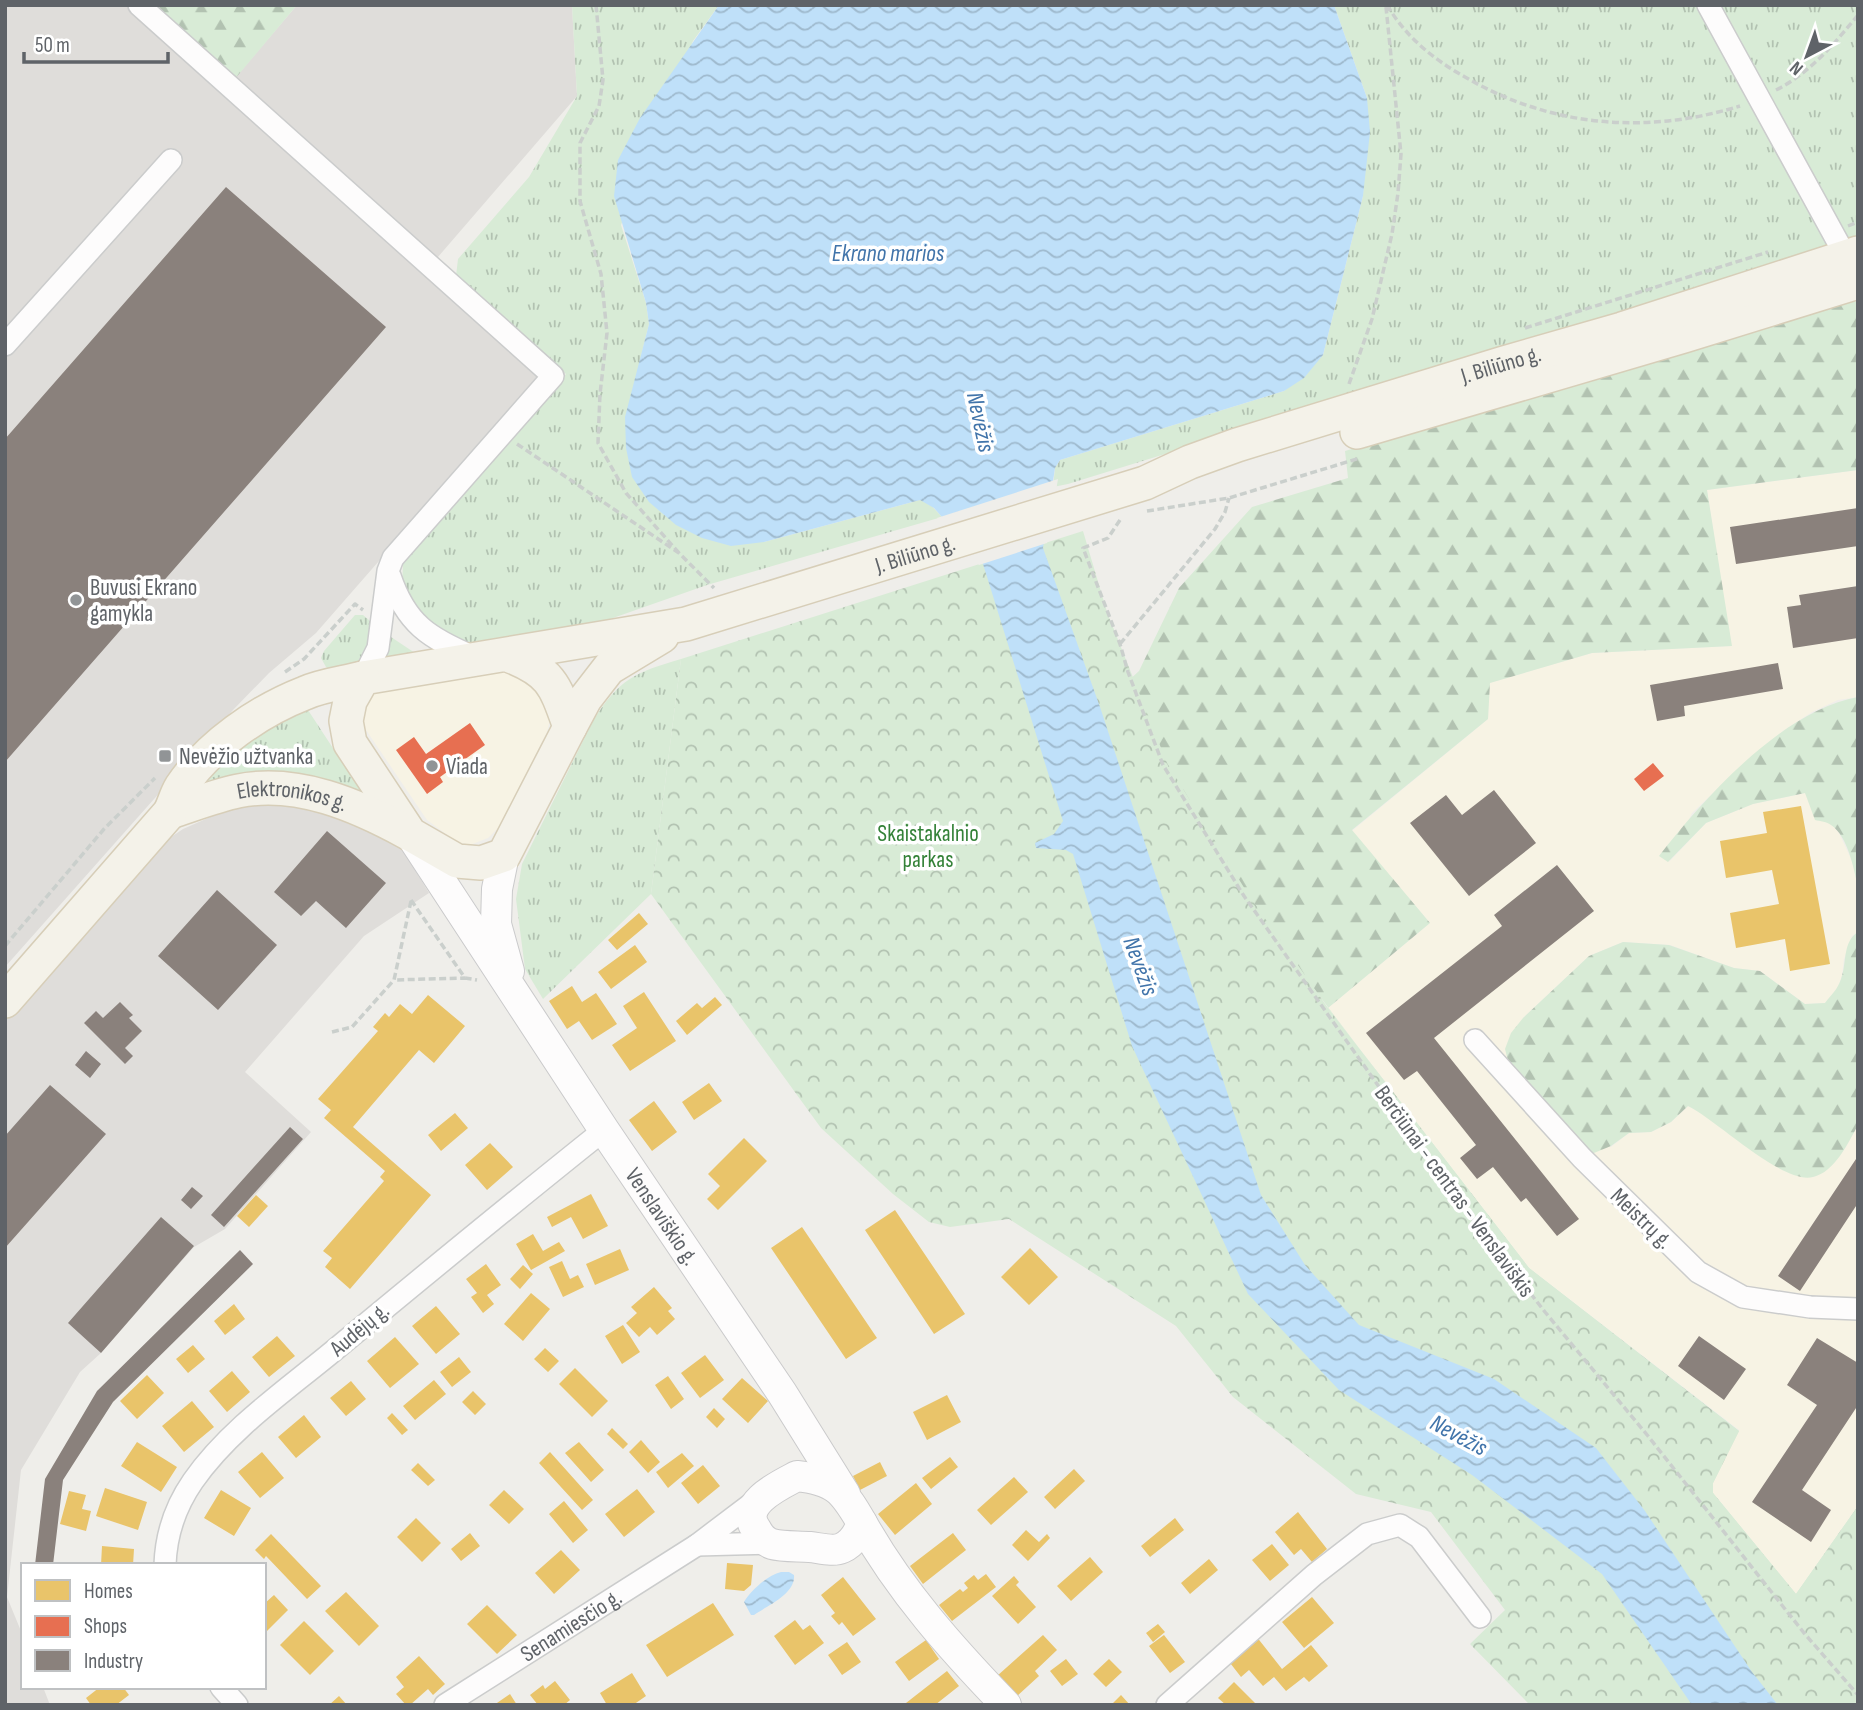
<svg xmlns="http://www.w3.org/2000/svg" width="1863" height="1710" font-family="'Sofia Sans Condensed',sans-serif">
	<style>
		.commercial { fill: #f7f3e4 }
		.industrial { fill: #dfddda }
		.grass { fill: url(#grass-tufts) }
		.forest { fill: url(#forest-firs) }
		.park { fill: url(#park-crowns) }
		.water { fill: url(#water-waves) }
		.pier { fill: #efeeea }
		.homes { fill: #e9c46a }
		.shops { fill: #e76f51 }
		.industry { fill: #8a817c }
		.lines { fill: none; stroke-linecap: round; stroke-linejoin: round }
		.minor-casing { stroke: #cbcccc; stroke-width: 24 }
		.secondary-casing { stroke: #cacacb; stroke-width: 32 }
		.primary-casing { stroke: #d7ceb8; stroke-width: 36 }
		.path { stroke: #cacfcc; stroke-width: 3.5; stroke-dasharray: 7 3.5; stroke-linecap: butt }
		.minor { stroke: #fdfcfc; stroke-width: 21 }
		.secondary { stroke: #fdfcfc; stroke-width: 30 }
		.primary { stroke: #f4f2e9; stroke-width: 33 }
		.poi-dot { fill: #919496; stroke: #fff; stroke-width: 2.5 }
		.labels { text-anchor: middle; stroke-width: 7; stroke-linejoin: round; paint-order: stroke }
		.street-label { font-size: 23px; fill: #5f6368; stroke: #fff }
		.poi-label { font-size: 23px; fill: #5f6368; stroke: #fff; text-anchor: start }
		.park-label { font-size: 23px; fill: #348238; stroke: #fff }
		.water-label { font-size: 24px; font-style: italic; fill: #4174aa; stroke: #fff }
	</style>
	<defs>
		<pattern id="grass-tufts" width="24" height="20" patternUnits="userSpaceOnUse" patternTransform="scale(1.75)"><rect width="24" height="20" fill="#d8ebd6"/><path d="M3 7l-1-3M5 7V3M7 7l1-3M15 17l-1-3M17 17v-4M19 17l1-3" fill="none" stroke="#b2c2b1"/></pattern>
		<pattern id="forest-firs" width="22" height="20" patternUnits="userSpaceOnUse" patternTransform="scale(1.75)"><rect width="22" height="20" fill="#d8ebd6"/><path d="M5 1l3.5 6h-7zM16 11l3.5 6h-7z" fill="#b2c2b1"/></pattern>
		<pattern id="park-crowns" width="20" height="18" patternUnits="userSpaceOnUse" patternTransform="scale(1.75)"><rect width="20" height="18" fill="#d8ebd6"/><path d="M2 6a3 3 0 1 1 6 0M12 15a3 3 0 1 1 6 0" fill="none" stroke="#b2c2b1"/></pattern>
		<pattern id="water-waves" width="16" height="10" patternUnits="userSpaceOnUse" patternTransform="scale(1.75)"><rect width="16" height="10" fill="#bfe0f9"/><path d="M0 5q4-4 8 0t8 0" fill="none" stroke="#9eb9cd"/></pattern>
	</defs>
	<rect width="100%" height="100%" fill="#efeeea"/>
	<path class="commercial" d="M1858 470V697L1838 700 1812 712 1783 731 1747 761 1692 813 1669 862 1706 823 1753 804 1805 793 1839 833 1852 861 1858 887V932L1852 936 1844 959 1842 976 1837 989 1825 1003 1805 1004 1760 971 1734 968 1670 945 1623 942 1589 956 1523 1018 1611 1147 1629 1133 1651 1132 1671 1122 1688 1106 1703 1114 1727 1131 1814 1177 1833 1164 1846 1147 1858 1125V1506L1796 1594 1713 1493V1483L1739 1430 1529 1268 1328 1008 1430 923 1352 831 1488 719 1489 683 1592 653 1731 646 1707 490Z
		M511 665 526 670 552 712 547 732 499 827 488 838 470 845 457 842 427 820 362 724 360 705 369 693Z"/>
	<path class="industrial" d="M5 5H139L228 86 297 5H572L577 96 425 272 539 378 316 633 269 673 233 710 5 967Z
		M291 803 325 809 401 847 429 893 364 936 245 1072 311 1132 225 1229 194 1247 101 1353 80 1372 21 1470 7 1597 23 1636V1687H43L50 1705H5V1017L152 850 183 829 240 804Z"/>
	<path class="grass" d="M572 5H719L693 41 621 225 646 303 649 324 641 356 764 542 920 500 928 502 942 517 707 585 593 625 478 644 461 642 421 618 402 587 403 563 566 374 456 276 458 259 529 177 577 96Z
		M1334 5H1858V240L1068 484 1053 487 1055 468 1060 460 1284 391 1323 355 1363 196 1367 98Z
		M355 615H363L382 631 415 653 335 673 326 667 321 658 324 651Z
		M681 659 651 894 543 999 525 969 516 899 522 864 593 721C620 678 634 673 681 659Z
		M306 707 365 797 204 789 202 778 267 725Z"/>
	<path class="forest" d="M139 5H297L229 86Z
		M1847 300 1858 302V470L1707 490 1732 646 1592 653 1490 683 1488 719 1352 830 1430 923 1328 1008 1529 1268 1739 1431 1713 1483V1493L1796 1594 1858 1506V1705L1100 707 1139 671 1179 588 1252 507 1348 478 1345 451Z
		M1858 697V887C1854 870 1848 836 1831 825 1827 822 1820 821 1815 820L1805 793 1753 804 1706 823 1668 862 1659 856C1704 798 1783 710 1858 697Z
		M1858 932V1125C1848 1143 1835 1172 1813 1177 1783 1185 1718 1121 1688 1106L1671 1122 1651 1132 1629 1133 1611 1146 1589 1155 1510 1069 1505 1049 1511 1033 1523 1018 1589 956 1623 942 1669 945 1734 968 1760 971 1805 1004 1825 1003C1831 995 1838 989 1841 979 1847 964 1842 942 1858 932Z"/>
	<path class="park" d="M1083 531 1107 612 1167 763 1248 894 1328 1008 1529 1268 1739 1431 1713 1483V1493L1796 1594 1858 1506V1705H1530L1470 1644 1505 1610 1431 1512 1356 1494 1233 1397 1176 1326 1009 1219 950 1227 929 1222 893 1194 821 1128 651 894 681 659Z"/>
	<path class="water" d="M719 5H1334L1367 98 1370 132 1363 196 1323 355 1304 378 1284 391 1060 460 1055 468 1043 548 1100 707 1261 1195 1305 1265 1359 1325 1494 1379 1596 1448 1645 1511 1752 1672 1778 1705H1692L1602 1574 1472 1475 1339 1390 1248 1294 1132 1046 1073 854 1066 850 1036 848 1035 843 1054 834 1063 821 983 564 934 508 920 500 764 542 731 546 702 538 676 525 649 502 632 477 626 448 625 417 649 324 646 303 614 196 618 160 640 118Z
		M781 1572H789L794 1575C796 1594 767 1606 754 1615H751L744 1602C751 1590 768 1575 781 1572Z"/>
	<path class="pier" d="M1058 479 1047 543 979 565 937 518Z"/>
	<path class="homes" d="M1801 806 1830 964 1790 971 1785 939 1736 948 1730 913 1779 904 1772 870 1726 878 1720 841 1767 833 1763 812Z
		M639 913 648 924 617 950 608 940Z
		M635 945 647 962 611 989 598 972Z
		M572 986 582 1002 596 993 617 1024 592 1040 579 1021 567 1029 549 1001Z
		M644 992 676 1041 630 1071 612 1045 637 1028 623 1006Z
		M428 995 465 1026 434 1063 419 1050 353 1127 431 1195 350 1289 325 1267 332 1258 323 1251 384 1181 380 1177 385 1171 324 1118 331 1110 318 1099 378 1031 373 1027 385 1013 389 1017 400 1004 412 1014Z
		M715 997 722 1005 687 1035 676 1021 697 1003 702 1008Z
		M709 1083 722 1101 694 1120 682 1102Z
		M654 1101 677 1132 652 1151 629 1120Z
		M455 1113 468 1128 441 1151 428 1135Z
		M744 1138 767 1161 718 1210 707 1199 720 1186 708 1174Z
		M490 1143 513 1167 487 1190 465 1165Z
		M591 1194 608 1226 583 1239 571 1217 552 1227 547 1217Z
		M256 1195 268 1206 249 1227 237 1216Z
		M895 1210 965 1314 934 1334 865 1230Z
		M802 1227 877 1338 846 1359 771 1248Z
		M533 1234 543 1251 559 1242 565 1251 531 1270 516 1244Z
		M1030 1248 1058 1277 1029 1305 1001 1277Z
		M620 1249 629 1270 595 1285 586 1264Z
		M562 1261 570 1279 578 1275 584 1287 563 1297 549 1267Z
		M486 1264 501 1285 487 1295 494 1304 483 1313 471 1297 477 1293 466 1279Z
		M523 1265 533 1274 520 1289 510 1279Z
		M654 1287 672 1308 668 1311 675 1319 657 1335 650 1327 639 1337 626 1323 637 1313 631 1307Z
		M531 1293 550 1309 523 1341 504 1324Z
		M234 1304 245 1319 225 1335 214 1321Z
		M436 1306 460 1334 436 1354 412 1326Z
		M623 1325 640 1352 622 1364 605 1336Z
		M277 1336 295 1356 269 1377 252 1357Z
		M395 1337 419 1364 390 1388 367 1361Z
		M193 1345 205 1359 188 1373 176 1359Z
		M545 1348 559 1361 548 1372 534 1359Z
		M705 1355 724 1380 700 1398 681 1373Z
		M459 1357 471 1372 452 1387 440 1372Z
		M575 1368 608 1401 592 1417 559 1384Z
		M232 1371 250 1392 227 1412 209 1391Z
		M147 1375 164 1393 137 1419 120 1401Z
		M668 1376 684 1399 671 1409 655 1385Z
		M742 1378 768 1401 748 1423 722 1399Z
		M434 1380 446 1394 415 1420 403 1406Z
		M351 1381 366 1399 346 1416 330 1398Z
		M473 1391 486 1404 475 1415 462 1402Z
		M947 1395 961 1422 927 1440 913 1412Z
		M192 1401 214 1427 184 1452 162 1426Z
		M714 1408 725 1419 717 1428 706 1417Z
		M392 1413 408 1430 402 1435 387 1418Z
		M304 1415 321 1437 296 1458 278 1437Z
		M612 1428 628 1444 623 1449 607 1434Z
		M641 1440 660 1462 648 1473 629 1452Z
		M137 1442 177 1467 161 1492 121 1466Z
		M579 1442 604 1470 591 1482 565 1453Z
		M262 1452 284 1478 260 1498 238 1472Z
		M550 1452 593 1500 582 1510 539 1463Z
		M682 1453 694 1466 668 1488 656 1472Z
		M950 1457 958 1467 931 1489 922 1478Z
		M880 1462 887 1476 860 1490 853 1476Z
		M418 1463 435 1480 428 1486 411 1470Z
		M703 1465 720 1486 698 1504 681 1483Z
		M1074 1469 1085 1481 1055 1509 1044 1497Z
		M1014 1477 1028 1492 991 1525 977 1510Z
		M916 1483 932 1504 895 1535 878 1514Z
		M105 1488 147 1502 138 1530 96 1516Z
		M637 1489 655 1512 624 1537 605 1514Z
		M221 1490 251 1508 234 1536 204 1518Z
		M504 1490 524 1509 509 1524 489 1505Z
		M69 1491 86 1495 82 1509 91 1511 86 1531 60 1524Z
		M564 1501 588 1530 573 1543 549 1514Z
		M1298 1512 1327 1549 1312 1562 1301 1549 1294 1555 1275 1532Z
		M416 1518 441 1543 422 1562 397 1537Z
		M1175 1518 1184 1530 1150 1557 1141 1546Z
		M1026 1530 1039 1542 1047 1534 1050 1538 1028 1561 1012 1545Z
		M470 1533 480 1546 461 1561 451 1549Z
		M953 1533 966 1550 923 1584 910 1566Z
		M271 1534 321 1586 307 1599 266 1556 264 1559 255 1550Z
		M1272 1544 1289 1565 1270 1581 1252 1560Z
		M102 1546 134 1549 133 1565H101Z
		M561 1550 580 1570 554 1594 535 1573Z
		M1090 1557 1103 1572 1071 1601 1057 1586Z
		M1209 1559 1218 1570 1190 1594 1181 1583Z
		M727 1563 753 1565 751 1585 744 1591 725 1589Z
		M986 1574 996 1587 952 1621 939 1605 960 1589 963 1592 968 1588 964 1583 974 1575 978 1580Z
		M1014 1576 1019 1582 1016 1585 1036 1607 1018 1624 992 1596Z
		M843 1577 876 1619 853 1636 842 1622 839 1625 831 1616 835 1613 821 1595Z
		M346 1592 379 1626 359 1646 325 1611Z
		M274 1595 288 1610 267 1631 264 1628V1604Z
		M1312 1597 1334 1623 1304 1648 1282 1622Z
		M713 1603 734 1635 667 1677 646 1645Z
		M487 1605 517 1635 497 1654 467 1624Z
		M795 1620 803 1630 810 1625 824 1643 795 1665 774 1636Z
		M304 1621 334 1651 310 1675 280 1645Z
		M1158 1624 1165 1632 1153 1642 1146 1633Z
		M1043 1635 1057 1650 1035 1671 1039 1676 1016 1697 997 1676Z
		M1164 1635 1185 1662 1170 1673 1149 1646Z
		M1256 1636 1282 1669 1311 1645 1328 1666 1309 1682 1304 1677 1286 1691 1274 1677 1263 1686 1249 1670 1241 1677 1227 1659Z
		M926 1640 939 1659 909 1681 895 1662Z
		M847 1642 861 1662 842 1675 828 1655Z
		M419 1656 445 1684 433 1695 428 1689 410 1705H406L396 1694 404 1687 396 1677Z
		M1066 1659 1078 1674 1062 1686 1050 1671Z
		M1109 1659 1122 1672 1106 1687 1093 1674Z
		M947 1671 959 1686 935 1705H907L906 1703Z
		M632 1673 646 1696 633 1705H607L600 1693Z
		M555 1681 570 1700 564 1705H538L530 1695 543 1685 545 1689Z
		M1234 1682 1257 1705H1226L1218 1698Z
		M100 1687H123L129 1695 116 1705H91L86 1698Z
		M510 1694 517 1705H494Z
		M1121 1695 1130 1705H1111Z
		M339 1696 347 1705H329Z"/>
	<path class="shops" d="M470 723 485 745 440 777 443 782 427 794 396 750 414 737 426 754Z
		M1653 763 1664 776 1644 791 1634 779Z"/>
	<path class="industry" d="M226 187 386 327 5 762V439Z
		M1858 508V546L1736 564 1730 527Z
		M1858 586V638L1793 648 1787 607 1801 605 1799 595Z
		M1778 663 1783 689 1684 706 1685 716 1657 721 1650 685Z
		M1494 790 1536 843 1469 896 1410 823 1446 795 1462 815Z
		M327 831 386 883 346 928 316 901 301 916 274 892Z
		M1557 865 1594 911 1434 1038 1579 1219 1557 1236 1526 1198 1521 1202 1493 1167 1477 1179 1460 1158 1476 1145 1417 1071 1404 1080 1366 1033 1502 926 1494 915Z
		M217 890 277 945 218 1010 158 956Z
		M120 1002 133 1015 129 1018 142 1031 125 1048 133 1056 125 1064 84 1023 96 1011 103 1018Z
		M86 1051 101 1064 90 1078 75 1065Z
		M50 1085 106 1134 5 1248V1136Z
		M290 1127 303 1139 224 1227 211 1215Z
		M1858 1156V1203L1800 1291 1778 1276Z
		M192 1187 203 1196 191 1209 181 1200Z
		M161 1217 194 1246 101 1353 68 1323Z
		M240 1250 253 1264 113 1402 63 1480 53 1565H35L45 1479 97 1391Z
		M1699 1336 1746 1369 1724 1400 1678 1366Z
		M1817 1338 1858 1363V1405L1802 1490 1831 1510 1811 1542 1752 1502 1817 1405 1787 1385Z"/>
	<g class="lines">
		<defs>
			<g id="minor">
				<path d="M139 5 553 376 393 558 388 571 378 648 363 678"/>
				<path d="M1708 5 1851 266"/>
				<path d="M5 345 171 160"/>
				<path d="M390 576C406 624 429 638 474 657"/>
				<path d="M1475 1040 1582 1158 1698 1272 1743 1297 1810 1307 1858 1309"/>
				<path d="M697 1545 770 1543"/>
				<path d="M165 1565C166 1534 175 1507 193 1481 230 1428 288 1389 337 1348 425 1275 514 1202 604 1130"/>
				<path d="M221 1687 237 1705"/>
				<path id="s1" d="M445 1705 697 1545 759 1498"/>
				<path d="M1167 1705 1314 1575 1367 1534 1400 1525 1419 1537 1480 1617"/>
			</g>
			<g id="secondary">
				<path id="s2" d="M410 834 604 1130 782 1393 845 1494"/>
				<path d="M504 855 497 889 496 924 509 971"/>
				<path d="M797 1476C836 1480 844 1492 862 1523 858 1534 853 1543 842 1548 833 1552 820 1548 810 1547 798 1546 783 1547 772 1544 765 1542 759 1535 756 1529 738 1504 780 1485 797 1476Z"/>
				<path d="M862 1523C900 1591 952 1649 1006 1705"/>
			</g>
			<g id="primary">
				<path d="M1357 432 1684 336 1858 282"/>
				<path id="s3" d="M508 655C552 672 555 685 570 727L504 855 481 863 457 861 410 834 350 743 346 721 350 701 363 678 686 624 1145 483 1190 462 1237 445 1504 363 1622 329 1858 253"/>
				<path d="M570 727 585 699 609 668 662 636"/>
				<path id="s4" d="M170 812C192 805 215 796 238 791 297 779 357 805 408 833"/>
				<path d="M5 1001 170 812C174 804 176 795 181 787 209 745 259 711 305 693 323 685 344 683 363 678"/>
			</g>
		</defs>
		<use href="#minor" class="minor-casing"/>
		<use href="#secondary" class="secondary-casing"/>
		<use href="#primary" class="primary-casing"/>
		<path class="path" d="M596 5 603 80 599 106 580 143V201L601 274 607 333 600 394 598 443 626 493 679 553
			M1387 5C1406 37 1433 59 1465 77 1551 127 1646 135 1740 106
			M1776 90C1810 73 1834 44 1858 15
			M1848 226 1858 222
			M1525 328 1768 252
			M1349 384 1372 319 1392 234 1398 193 1401 154 1386 7
			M517 444 679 553 714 588
			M1147 511 1229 498 1360 458
			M1120 520 1108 538 1083 548 1120 644 1128 672 1163 765 1244 896 1474 1221 1545 1312 1648 1436 1804 1633 1858 1695
			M1120 644 1215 529 1225 512 1229 498
			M285 672 304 659 355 604 363 610
			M411 900 465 978 477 980
			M411 901 394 980 465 978
			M5 946 104 829 155 778
			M332 1032 352 1027 394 980"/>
		<use href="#minor" class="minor"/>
		<use href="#secondary" class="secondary"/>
		<use href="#primary" class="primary"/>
	</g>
	<g class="poi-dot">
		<circle cx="76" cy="600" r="7"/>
		<rect x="158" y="749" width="14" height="14" rx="3.5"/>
		<circle cx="432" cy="766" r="7"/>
	</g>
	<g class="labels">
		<g class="street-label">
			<text dy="8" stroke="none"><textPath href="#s3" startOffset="1708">J. Biliūno g.</textPath></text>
			<text dy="8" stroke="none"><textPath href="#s3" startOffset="1092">J. Biliūno g.</textPath></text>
			<text dy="8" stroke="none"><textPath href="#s4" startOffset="126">Elektronikos g.</textPath></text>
			<text transform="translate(1455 1191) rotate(54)" y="8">Berčiūnai - centras - Venslaviškis</text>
			<text dy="8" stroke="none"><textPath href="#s2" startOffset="458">Venslaviškio g.</textPath></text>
			<text transform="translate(1642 1218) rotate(44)" y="8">Meistrų g.</text>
			<text transform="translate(359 1329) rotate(-40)" y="8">Audėjų g.</text>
			<text dy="8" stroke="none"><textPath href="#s1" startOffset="149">Senamiesčio g.</textPath></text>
		</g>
		<g class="poi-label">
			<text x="90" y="595">Buvusi Ekrano<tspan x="90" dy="26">gamykla</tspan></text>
			<text x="179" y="764">Nevėžio užtvanka</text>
			<text x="446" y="774">Viada</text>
		</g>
		<g class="park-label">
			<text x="928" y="841">Skaistakalnio<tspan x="928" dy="26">parkas</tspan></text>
		</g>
		<g class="water-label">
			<text x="888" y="261">Ekrano marios</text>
			<text transform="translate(981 422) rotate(78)" y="8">Nevėžis</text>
			<text transform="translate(1141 966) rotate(70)" y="8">Nevėžis</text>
			<text transform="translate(1459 1435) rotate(28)" y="8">Nevėžis</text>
		</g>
	</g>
	<rect width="1863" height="1710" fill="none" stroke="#5f6368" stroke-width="14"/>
	<rect x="21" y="1563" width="245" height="126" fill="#ffffff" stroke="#bfc1c3" stroke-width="2"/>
	<rect x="35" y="1580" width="35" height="21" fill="#e9c46a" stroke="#bfc1c3" stroke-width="2"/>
	<text x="84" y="1598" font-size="21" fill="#5f6368">Homes</text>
	<rect x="35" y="1616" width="35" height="21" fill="#e76f51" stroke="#bfc1c3" stroke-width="2"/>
	<text x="84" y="1633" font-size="21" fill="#5f6368">Shops</text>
	<rect x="35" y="1650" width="35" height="21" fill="#8a817c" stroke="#bfc1c3" stroke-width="2"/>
	<text x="84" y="1668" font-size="21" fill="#5f6368">Industry</text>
	<g transform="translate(1807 56) rotate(221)" stroke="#ffffff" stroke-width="5" paint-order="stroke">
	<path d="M0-5L12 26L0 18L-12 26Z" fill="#5f6368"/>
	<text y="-10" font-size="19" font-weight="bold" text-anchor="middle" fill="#5f6368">N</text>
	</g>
	<path d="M24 52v10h144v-10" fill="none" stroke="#5f6368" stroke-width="3.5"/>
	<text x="35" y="52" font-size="21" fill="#5f6368" stroke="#ffffff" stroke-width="5" paint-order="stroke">50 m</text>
</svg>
